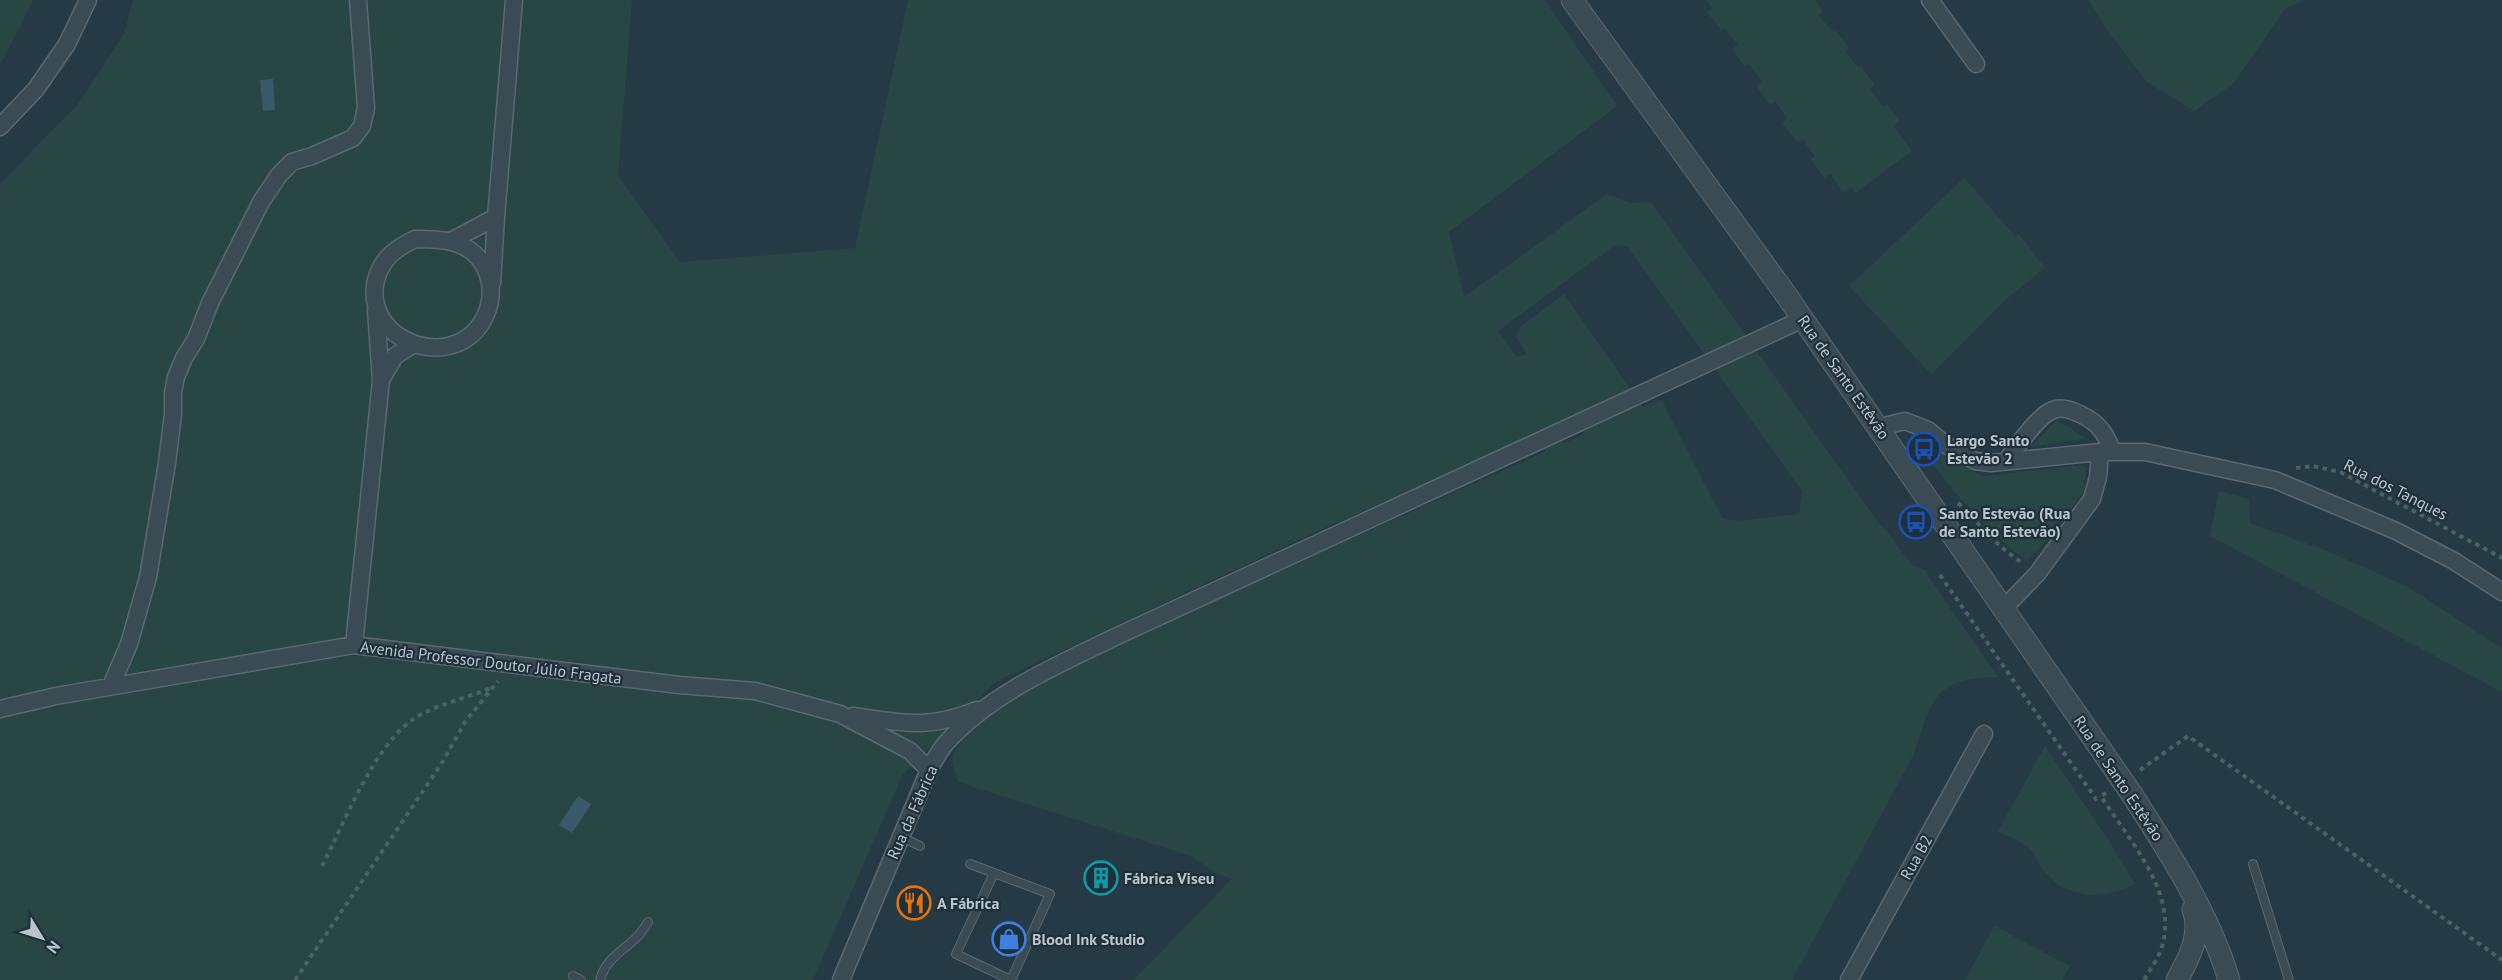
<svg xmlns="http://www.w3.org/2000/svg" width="2502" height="980" font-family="'PT Sans',sans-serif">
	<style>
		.green { fill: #284643; fill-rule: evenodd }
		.water { fill: #3a5a6c }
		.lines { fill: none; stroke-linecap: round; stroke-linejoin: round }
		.service-casing { stroke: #5a6871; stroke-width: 10 }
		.minor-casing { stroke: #5a6871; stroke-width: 19 }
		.tertiary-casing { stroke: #5a6871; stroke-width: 23 }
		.path { stroke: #496360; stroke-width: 4; stroke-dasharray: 4.5 4.5; stroke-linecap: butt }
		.service { stroke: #3b4b54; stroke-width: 8 }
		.minor { stroke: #3b4b54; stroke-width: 16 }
		.tertiary { stroke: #3b4b54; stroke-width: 21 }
		.labels { text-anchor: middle; stroke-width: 4.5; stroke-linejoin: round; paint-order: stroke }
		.street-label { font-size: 16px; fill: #b9c5cd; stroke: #1f303a }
		.poi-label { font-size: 16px; font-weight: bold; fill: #b9c5cd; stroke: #1f303a; text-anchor: start }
	</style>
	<rect width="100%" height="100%" fill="#263a45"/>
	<path class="green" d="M0 0H33L0 65Z
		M133 0H632L618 176 680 262 855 248 908 0H1545L1617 106 1449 232 1464 297 1607 194 1631 203 1651 202 1881 526 1886 530 1912 565 1924 570 1998 677C1934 677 1931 701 1914 754L1792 980H1133L1232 879 1215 873 1191 856 958 782C956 775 951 763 953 755 962 728 1037 684 1062 669L1546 451 1534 435 1298 540 996 682 903 774 813 980H0V184L78 104 124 34ZM1615 245 1628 247 1802 491 1799 514 1738 521 1722 518 1661 399 1643 407 1564 294 1520 327 1516 337 1527 354 1517 357 1498 331ZM1573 418 1585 434 1564 443 1553 427Z
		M1706 0H1815L1823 11 1819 15 1832 32 1835 30 1849 48 1845 51 1858 68 1861 66 1875 85 1870 89 1883 107 1887 104 1900 121 1894 126 1912 151 1855 193 1851 188 1844 193 1830 174 1824 178 1811 159 1815 156 1803 140 1798 143 1782 123 1787 118 1775 101 1770 105 1756 86 1762 82 1749 64 1744 66 1732 49 1738 45 1725 28 1721 30 1707 12 1712 8Z
		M2089 0H2304L2285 9 2234 83 2194 111 2147 82 2104 26Z
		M1964 178 2016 237 2019 234 2045 268 2009 297 1931 374 1849 286Z
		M2057 420 2087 439 2030 447Z
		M1928 445 1979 475 1986 476 2082 465 2086 468 2084 491 2051 537 2026 561C1987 530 1956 495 1925 455L1924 447Z
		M2219 491 2249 499 2250 523 2327 551 2406 586 2502 648V692L2210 536Z
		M2045 746 2109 841 2135 884C2101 901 2068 900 2042 869 2037 863 2035 854 2030 849 2023 842 2007 836 1998 831Z
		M1994 926 2070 966 2062 980H1965Z"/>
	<path class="water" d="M273 79 275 110 263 111 260 80Z
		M578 796 591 804 572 833 559 825Z"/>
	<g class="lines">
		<defs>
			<path id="service" d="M901 837 920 846
				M970 864 1050 894 1011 980 956 954 994 873
				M2253 864 2289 980
				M573 976 581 980
				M600 980C606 958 622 952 637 937 641 933 645 927 648 922"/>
			<path id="minor" d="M1930 0 1976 64
				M0 127 36 89 67 44 88 0
				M415 239C427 239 440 239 452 242 488 251 501 291 482 322 451 373 362 341 376 280 382 258 396 248 415 239Z
				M451 241 496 217
				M492 283 496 217 514 0
				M381 380 395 356 414 344
				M1880 427 1905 421 1928 430 1946 445 1975 461 1991 463 2100 452 2098 477 2092 499 2037 574 2003 609
				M2100 452H2145L2275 480 2396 531 2454 561 2502 592
				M2006 461C2017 447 2037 416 2053 410 2066 404 2094 419 2102 431 2107 437 2109 445 2113 451
				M354 645 381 380 376 311
				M111 686 129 644 148 577 167 463 173 414V393L176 377 184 358 196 339 210 303 261 202 279 175 292 162 312 156 353 138 362 126 366 108 358 0
				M0 709 56 696 354 645 679 685 755 691 840 714 910 751 929 770
				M853 716C904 723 927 730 977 710
				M841 980 929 770C934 761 939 751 946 743 991 693 1056 666 1115 637L1803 319
				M1849 980 1984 734"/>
			<path id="tertiary" d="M1572 0 1782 289 2131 793C2169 852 2209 913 2229 980
				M2177 980C2189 958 2202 935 2193 909"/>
		</defs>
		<use href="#service" class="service-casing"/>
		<use href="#minor" class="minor-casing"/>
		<use href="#tertiary" class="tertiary-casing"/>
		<path class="path" d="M2296 468 2313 466 2340 472 2502 558
			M1958 503 2001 547 2022 563
			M1940 575 2096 799 2100 797
			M2140 770 2188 736 2502 960
			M2106 793 2101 796C2127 838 2176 889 2163 943 2160 956 2151 968 2144 980
			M322 866C345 822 377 736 422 714 443 703 469 697 491 688
			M295 980 440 766 465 722 498 681"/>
		<use href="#service" class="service"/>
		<use href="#minor" class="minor"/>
		<use href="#tertiary" class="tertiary"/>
	</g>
	<defs>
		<symbol id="bus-ring" viewBox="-11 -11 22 22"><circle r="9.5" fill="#1f303a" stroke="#1a4fb4" stroke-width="1.5"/><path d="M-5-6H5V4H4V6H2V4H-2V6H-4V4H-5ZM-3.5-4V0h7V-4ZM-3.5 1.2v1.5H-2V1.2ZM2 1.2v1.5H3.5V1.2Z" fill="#1a4fb4"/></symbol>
		<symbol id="building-ring" viewBox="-11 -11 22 22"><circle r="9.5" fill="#1f303a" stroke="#0f9aa8" stroke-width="1.5"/><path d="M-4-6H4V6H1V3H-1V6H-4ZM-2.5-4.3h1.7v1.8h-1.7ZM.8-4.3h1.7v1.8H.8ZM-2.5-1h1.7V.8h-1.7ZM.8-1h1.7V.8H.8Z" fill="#0f9aa8"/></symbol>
		<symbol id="restaurant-ring" viewBox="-11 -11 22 22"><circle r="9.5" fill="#1f303a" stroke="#e8710a" stroke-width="1.5"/><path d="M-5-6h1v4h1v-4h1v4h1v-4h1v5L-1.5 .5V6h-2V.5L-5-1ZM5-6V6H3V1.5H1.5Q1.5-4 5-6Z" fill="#e8710a"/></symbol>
		<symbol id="shop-ring" viewBox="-11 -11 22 22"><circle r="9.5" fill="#1f303a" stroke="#3f7fe0" stroke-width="1.5"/><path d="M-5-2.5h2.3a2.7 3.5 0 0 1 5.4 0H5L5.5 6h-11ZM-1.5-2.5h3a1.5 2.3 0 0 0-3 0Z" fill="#3f7fe0"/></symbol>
	</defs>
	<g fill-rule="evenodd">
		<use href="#bus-ring" x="1905" y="430" width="38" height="38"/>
		<use href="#bus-ring" x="1897" y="503" width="38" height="38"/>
		<use href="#building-ring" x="1082" y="859" width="38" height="38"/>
		<use href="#restaurant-ring" x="895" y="884" width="38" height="38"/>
		<use href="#shop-ring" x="990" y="920" width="38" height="38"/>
	</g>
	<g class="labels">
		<g class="street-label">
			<text transform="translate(1844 377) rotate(55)" y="6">Rua de Santo Estêvão</text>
			<text transform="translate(2396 489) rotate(27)" y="6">Rua dos Tanques</text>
			<text transform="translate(491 662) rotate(7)" y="6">Avenida Professor Doutor Júlio Fragata</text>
			<text transform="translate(2119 778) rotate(56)" y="6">Rua de Santo Estêvão</text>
			<text transform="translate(912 812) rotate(-66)" y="6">Rua da Fábrica</text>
			<text transform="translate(1916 857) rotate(-61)" y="6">Rua B2</text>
		</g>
		<g class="poi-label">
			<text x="1947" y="446">Largo Santo<tspan x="1947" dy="18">Estevão 2</tspan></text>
			<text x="1939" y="519">Santo Estevão (Rua<tspan x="1939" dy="18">de Santo Estevão)</tspan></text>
			<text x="1124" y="884">Fábrica Viseu</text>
			<text x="937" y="909">A Fábrica</text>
			<text x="1032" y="945">Blood Ink Studio</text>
		</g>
	</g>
	<g transform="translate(42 938) rotate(128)" stroke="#1f303a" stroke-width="4.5" paint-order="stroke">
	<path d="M0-4.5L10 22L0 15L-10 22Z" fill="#b9c5cd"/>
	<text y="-9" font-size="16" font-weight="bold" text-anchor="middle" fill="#b9c5cd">N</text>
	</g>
</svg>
